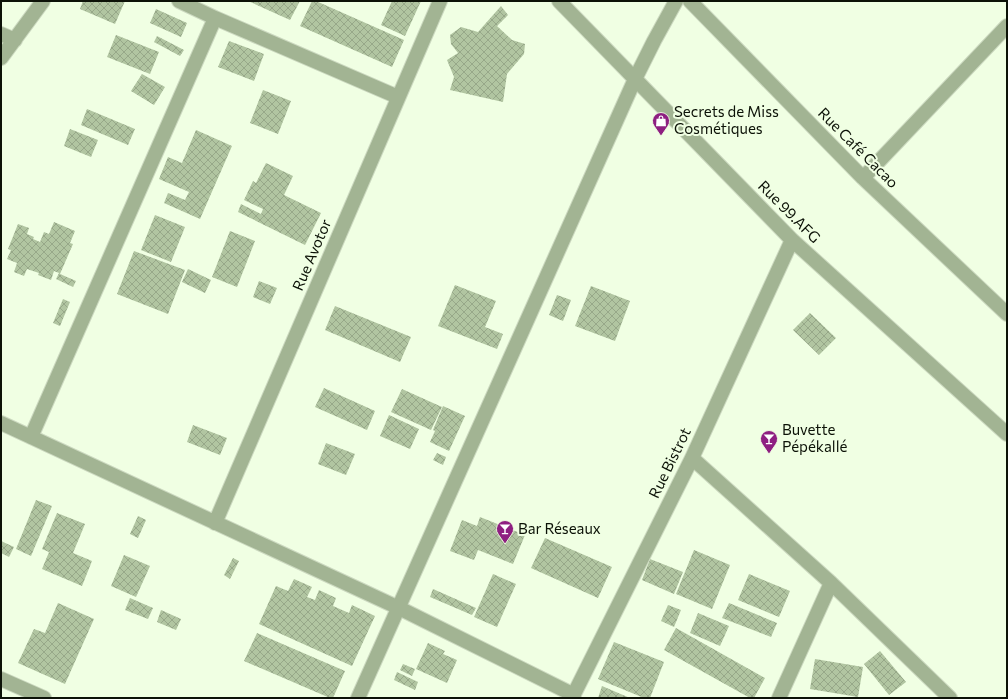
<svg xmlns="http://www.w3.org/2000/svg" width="1008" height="699" font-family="Commissioner,sans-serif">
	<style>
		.building { fill: url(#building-cross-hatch) }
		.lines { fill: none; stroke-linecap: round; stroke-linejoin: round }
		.minor-casing { stroke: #ccd9c0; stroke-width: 16 }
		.minor { stroke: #a2b493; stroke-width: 14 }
		.labels { text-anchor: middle; stroke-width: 4; stroke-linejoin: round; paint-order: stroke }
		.poi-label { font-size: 15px; fill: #0c1207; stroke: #f0ffe3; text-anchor: start }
		.street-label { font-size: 15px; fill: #0c1207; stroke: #f0ffe3 }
	</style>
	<defs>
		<pattern id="building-cross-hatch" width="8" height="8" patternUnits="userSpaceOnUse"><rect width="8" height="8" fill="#b1c5a1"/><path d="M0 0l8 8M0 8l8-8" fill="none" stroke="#97a889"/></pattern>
	</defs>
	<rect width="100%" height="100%" fill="#f0ffe3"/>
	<path class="building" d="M83 1H125L115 24 80 9Z
		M248 1H300L290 20Z
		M312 1H316L404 40 392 67 300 26Z
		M392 1H421L405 36 381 25Z
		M501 6 508 15 497 26 512 40 525 44 524 54 507 74 503 102 450 90 454 77 447 60 458 53 451 44 450 35 461 27 478 32Z
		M156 9 187 23 181 37 150 23Z
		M116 35 159 52 150 74 107 57Z
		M157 36 184 50 180 56 154 42Z
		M229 41 264 54 254 81 218 67Z
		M142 74 165 87 154 105 131 91Z
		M263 90 291 101 278 134 250 123Z
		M87 109 135 129 128 145 81 125Z
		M70 129 98 140 91 157 64 146Z
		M196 130 232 146 200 219 164 203 168 193 185 200 189 192 159 179 168 157 182 163Z
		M266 163 293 176 284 195 321 213 305 245 238 212 241 204 261 214 263 209 244 200 253 181 256 183Z
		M155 215 185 227 171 262 141 250Z
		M54 222 75 231 70 243 73 244 60 274 76 281 73 287 56 279 59 273 54 271 51 280 38 275 39 273 27 269 24 276 14 272 17 263 7 259 11 250 8 249 18 224 29 228 27 234 34 237 33 239 40 242 44 232 49 234Z
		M230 231 255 241 237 287 212 277Z
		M134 251 185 270 168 314 117 294Z
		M188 269 211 280 205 293 182 282Z
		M259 281 277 288 270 304 253 297Z
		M455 285 496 301 485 327 503 334 497 349 438 326Z
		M591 286 630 301 615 341 575 326Z
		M557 295 571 300 563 321 549 315Z
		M63 299 70 302 60 326 53 323Z
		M335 306 411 337 400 362 325 330Z
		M810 313 836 338 819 355 793 330Z
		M324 388 375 411 367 430 315 407Z
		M402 389 442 407 431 430 391 412Z
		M443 406 465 416 449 451 430 442 435 431 433 430Z
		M389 415 419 429 410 449 380 436Z
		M193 425 227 438 220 455 187 442Z
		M326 443 355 454 346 475 318 464Z
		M437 453 446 457 443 465 433 460Z
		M36 500 52 506 31 556 16 549Z
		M57 513 85 524 73 553 92 561 82 586 42 569 49 552 42 549Z
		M138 516 146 520 138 538 130 534Z
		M480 517 525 535 513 564 478 550 474 560 450 551 462 520 477 526Z
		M545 538 612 567 598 598 531 568Z
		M1 541 14 547 9 557 1 553Z
		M694 550 730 565 712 609 676 594Z
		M124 555 150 566 136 597 111 586Z
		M233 558 239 561 230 579 224 575Z
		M650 559 683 572 674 594 642 580Z
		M493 574 516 584 497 627 474 617Z
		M749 574 790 591 779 617 738 600Z
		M294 579 312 587 307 597 315 600 319 590 336 598 333 606 349 613 352 605 375 616 352 666 259 624 276 586 288 591Z
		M433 589 476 608 472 615 430 597Z
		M130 598 153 608 148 619 125 610Z
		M58 603 94 619 65 684 18 663 34 629 45 633Z
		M729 603 777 623 771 637 722 618Z
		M668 605 681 610 674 627 661 621Z
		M161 610 181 619 176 630 157 622Z
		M698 613 729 626 720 646 690 633Z
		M676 628 765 678 754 698H750L664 650Z
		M257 633 345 671 333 698H330L244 661Z
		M614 642 664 662 650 698H644L598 679Z
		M428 643 445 651 443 654 457 660 447 683 416 669Z
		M880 651 906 682 889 695 864 664Z
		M815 659 863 667 858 697 810 689Z
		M403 664 415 669 412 676 400 670Z
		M397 672 418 682 415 690 394 680Z
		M602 686 630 698H598Z"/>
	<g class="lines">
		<defs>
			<path id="minor" d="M179 1 215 18 398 97
				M559 1 792 240 1007 434
				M690 1 863 178 1007 314
				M1 34 15 40
				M1 58 43 1
				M863 178 1007 26
				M1 423 399 608 574 695
				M31 437 215 18
				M692 458 831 583 950 698
				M215 523 440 1
				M1 679 44 698
				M358 698 635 79 654 41 676 1
				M572 698 692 458 792 240
				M779 698 831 583"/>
		</defs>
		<use href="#minor" class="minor-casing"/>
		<use href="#minor" class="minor"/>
	</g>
	<defs>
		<symbol id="shop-pin" viewBox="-11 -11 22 30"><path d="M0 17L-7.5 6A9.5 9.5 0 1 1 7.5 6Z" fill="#8e1f81" stroke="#f0ffe3"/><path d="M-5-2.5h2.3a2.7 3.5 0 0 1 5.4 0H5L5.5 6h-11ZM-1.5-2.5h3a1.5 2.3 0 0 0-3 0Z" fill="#fff"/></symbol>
		<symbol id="bar-pin" viewBox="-11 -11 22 30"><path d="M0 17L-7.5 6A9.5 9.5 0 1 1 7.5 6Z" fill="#8e1f81" stroke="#f0ffe3"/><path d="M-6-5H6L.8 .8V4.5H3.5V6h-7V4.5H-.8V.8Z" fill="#fff"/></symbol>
	</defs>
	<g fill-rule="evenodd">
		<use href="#shop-pin" x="651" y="111" width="20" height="27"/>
		<use href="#bar-pin" x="759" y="429" width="20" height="27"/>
		<use href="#bar-pin" x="495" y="519" width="20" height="27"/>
	</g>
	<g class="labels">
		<g class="poi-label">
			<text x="674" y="117">Secrets de Miss<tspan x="674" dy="17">Cosmétiques</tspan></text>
			<text x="782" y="435">Buvette<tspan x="782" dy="17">Pépékallé</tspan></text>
			<text x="518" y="534">Bar Réseaux</text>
		</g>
		<g class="street-label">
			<text transform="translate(858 148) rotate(45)" y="5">Rue Café Cacao</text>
			<text transform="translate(789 212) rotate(45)" y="5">Rue 99.AFG</text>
			<text transform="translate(312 255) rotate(-67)" y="5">Rue Avotor</text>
			<text transform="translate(670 463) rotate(-64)" y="5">Rue Bistrot</text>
		</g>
	</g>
	<rect width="1008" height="699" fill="none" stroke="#0c1207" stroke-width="4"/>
</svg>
